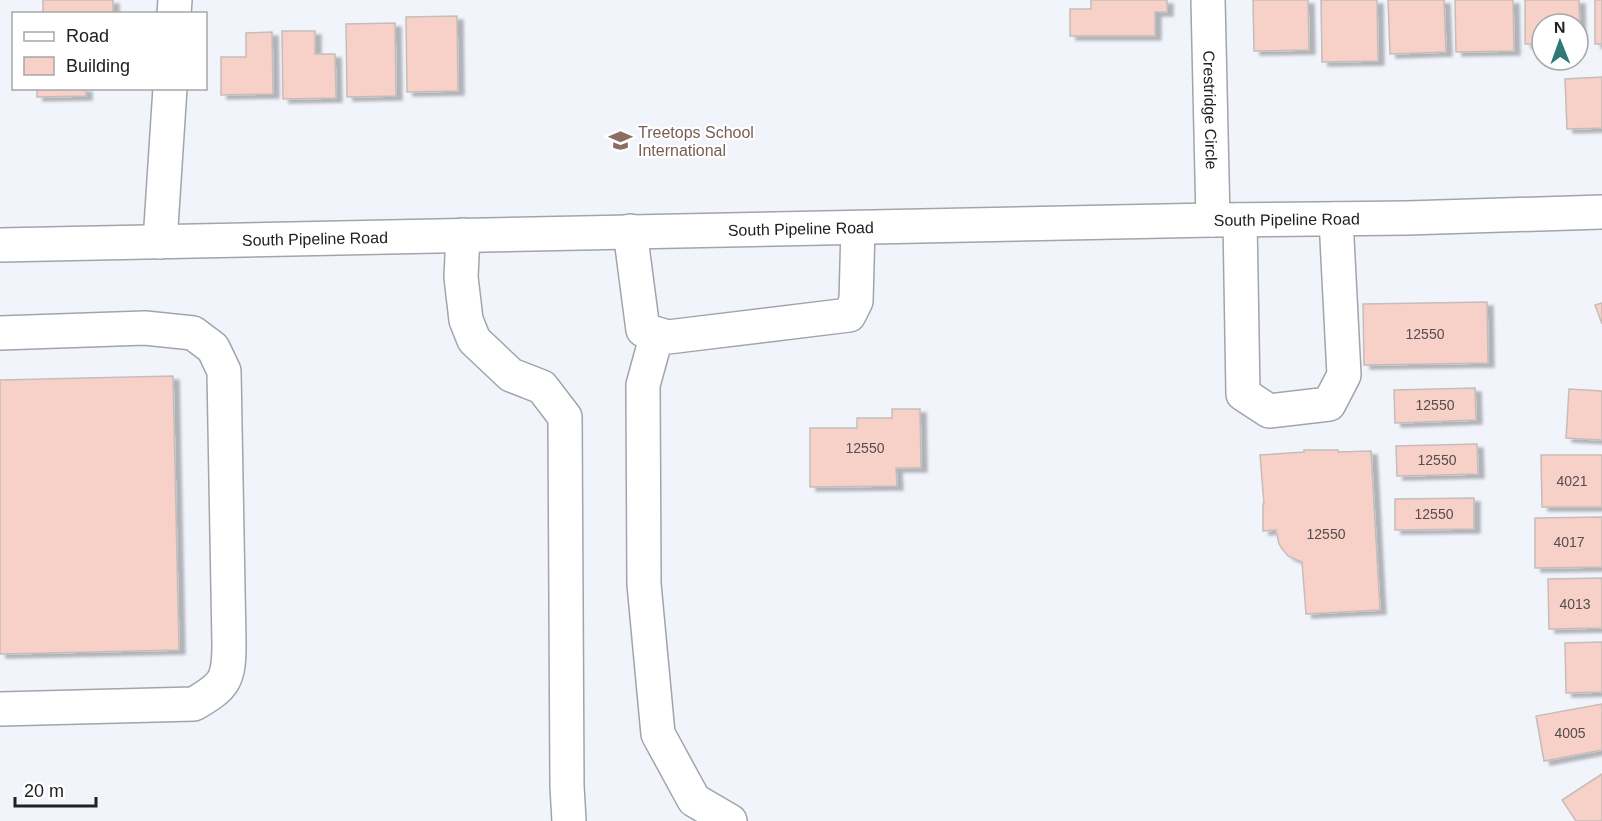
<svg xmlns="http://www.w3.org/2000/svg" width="1602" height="821" font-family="Helvetica,sans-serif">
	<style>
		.building { fill: #f7d1c8; stroke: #c6bdba; stroke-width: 1.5; filter: url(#shadow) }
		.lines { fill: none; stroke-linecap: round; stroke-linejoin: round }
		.minor-casing { stroke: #a2a4ac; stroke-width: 36 }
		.minor { stroke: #fff; stroke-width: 33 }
		.labels { text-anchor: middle; stroke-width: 4.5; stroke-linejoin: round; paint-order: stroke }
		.number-label { font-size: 14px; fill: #564d4d }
		.street-label { font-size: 16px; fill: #202124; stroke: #fff }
		.education-label { font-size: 16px; fill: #785e54; stroke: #fff; text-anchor: start }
	</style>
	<defs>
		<filter id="shadow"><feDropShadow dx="6" dy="4" stdDeviation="1.5" flood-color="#0004"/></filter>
	</defs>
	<rect width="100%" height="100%" fill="#f2f4fc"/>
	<path class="building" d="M43 0H113V14H43Z
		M1091 0H1167V12H1155V36H1070V9H1091Z
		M1253 0H1308L1309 50 1254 51Z
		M1321 0H1377L1378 61 1322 62Z
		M1388 0H1444L1446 52 1390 54Z
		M1455 0H1513L1514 51 1456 52Z
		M1525 0H1579L1580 43H1578V24H1542V44H1525Z
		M1595 0H1602V44H1595Z
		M457 16 458 91 407 92 406 17Z
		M395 23 396 96 347 97 346 24Z
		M282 31H315V54H335L336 98 283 99Z
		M272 32 273 94 221 95V57H246V33Z
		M1602 77V128L1567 129 1565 79Z
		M37 88H86V96L37 97Z
		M1487 302 1488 363 1364 365 1363 304Z
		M1602 303V324L1595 305Z
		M173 376 179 650 0 654V380Z
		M1475 388 1476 420 1395 423 1394 390Z
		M1569 389 1602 391V440L1566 438Z
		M892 409H920L921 468H896L897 486 810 487V428H857V418H892Z
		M1477 444 1478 474 1397 476 1396 446Z
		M1304 450H1338V452L1371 451 1380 610 1306 614 1302 562 1288 556 1283 550 1279 544 1276 530 1263 531V504H1264L1260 455 1304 452Z
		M1541 455H1602V507H1542Z
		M1474 498V529L1395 530V499Z
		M1602 517V567L1535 568V518Z
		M1602 578V628L1549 629 1548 579Z
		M1602 642V692L1566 693 1565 643Z
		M1602 704V750L1544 761 1536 716Z
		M1602 774V821H1576L1562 800Z"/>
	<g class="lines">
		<defs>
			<g id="minor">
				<path id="s1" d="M1208 0 1213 220"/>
				<path d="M174 14 175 0"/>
				<path d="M1240 220 1243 394 1269 411 1329 404 1344 375 1336 219"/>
				<path d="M630 231 643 330 668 337 849 315 856 301 858 228"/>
				<path d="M463 235 461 277 466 320 474 340 511 375 542 387 565 417 567 786 569 821"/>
				<path d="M160 242 170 88"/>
				<path id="s2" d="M0 245 1213 220 1407 218 1602 212"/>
				<path d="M0 333 145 328 193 333 213 348 224 371 229 644C229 680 225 686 194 704L0 709"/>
				<path d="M657 334 643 385 644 584 658 734 694 800 730 821"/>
			</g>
		</defs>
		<use href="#minor" class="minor-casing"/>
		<use href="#minor" class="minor"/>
	</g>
	<defs>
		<symbol id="school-bare" viewBox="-9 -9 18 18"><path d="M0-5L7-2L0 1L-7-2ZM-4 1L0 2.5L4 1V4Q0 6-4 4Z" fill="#8d6e63" stroke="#fff" stroke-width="2.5" paint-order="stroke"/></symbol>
	</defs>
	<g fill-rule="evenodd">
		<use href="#school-bare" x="604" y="124" width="33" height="33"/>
	</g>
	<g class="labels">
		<g class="number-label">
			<text x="1425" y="339">12550</text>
			<text x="1435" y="410">12550</text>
			<text x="865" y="453">12550</text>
			<text x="1437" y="465">12550</text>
			<text x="1572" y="486">4021</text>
			<text x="1434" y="519">12550</text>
			<text x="1326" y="539">12550</text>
			<text x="1569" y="547">4017</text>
			<text x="1575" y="609">4013</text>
			<text x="1570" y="738">4005</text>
		</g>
		<g class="street-label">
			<text dy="6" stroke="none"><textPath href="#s1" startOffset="110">Crestridge Circle</textPath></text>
			<text dy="6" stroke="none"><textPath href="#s2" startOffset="1287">South Pipeline Road</textPath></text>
			<text dy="6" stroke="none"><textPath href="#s2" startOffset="801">South Pipeline Road</textPath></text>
			<text dy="6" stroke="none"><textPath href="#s2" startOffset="315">South Pipeline Road</textPath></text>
		</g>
		<g class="education-label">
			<text x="638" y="138">Treetops School<tspan x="638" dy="18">International</tspan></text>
		</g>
	</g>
	<rect x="12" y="12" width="195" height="78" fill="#ffffff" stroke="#a6a6a7" stroke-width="1.5"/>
	<rect x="24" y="32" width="30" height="9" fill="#ffffff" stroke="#a6a6a7" stroke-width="1.5"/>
	<text x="66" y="42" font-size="18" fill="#202124">Road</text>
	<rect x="24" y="57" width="30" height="18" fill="#f7d1c8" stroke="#a6a6a7" stroke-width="1.5"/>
	<text x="66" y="72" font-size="18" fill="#202124">Building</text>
	<g transform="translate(1560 42) rotate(359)"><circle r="28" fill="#ffffff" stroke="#a6a6a7" stroke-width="1.5"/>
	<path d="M0-4.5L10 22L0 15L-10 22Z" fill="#307976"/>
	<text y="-9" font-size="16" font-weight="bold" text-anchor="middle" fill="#202124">N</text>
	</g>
	<path d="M15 797v9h81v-9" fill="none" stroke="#202124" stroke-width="3"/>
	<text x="24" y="797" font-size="18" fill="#202124" stroke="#ffffff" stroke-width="4.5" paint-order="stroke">20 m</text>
</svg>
